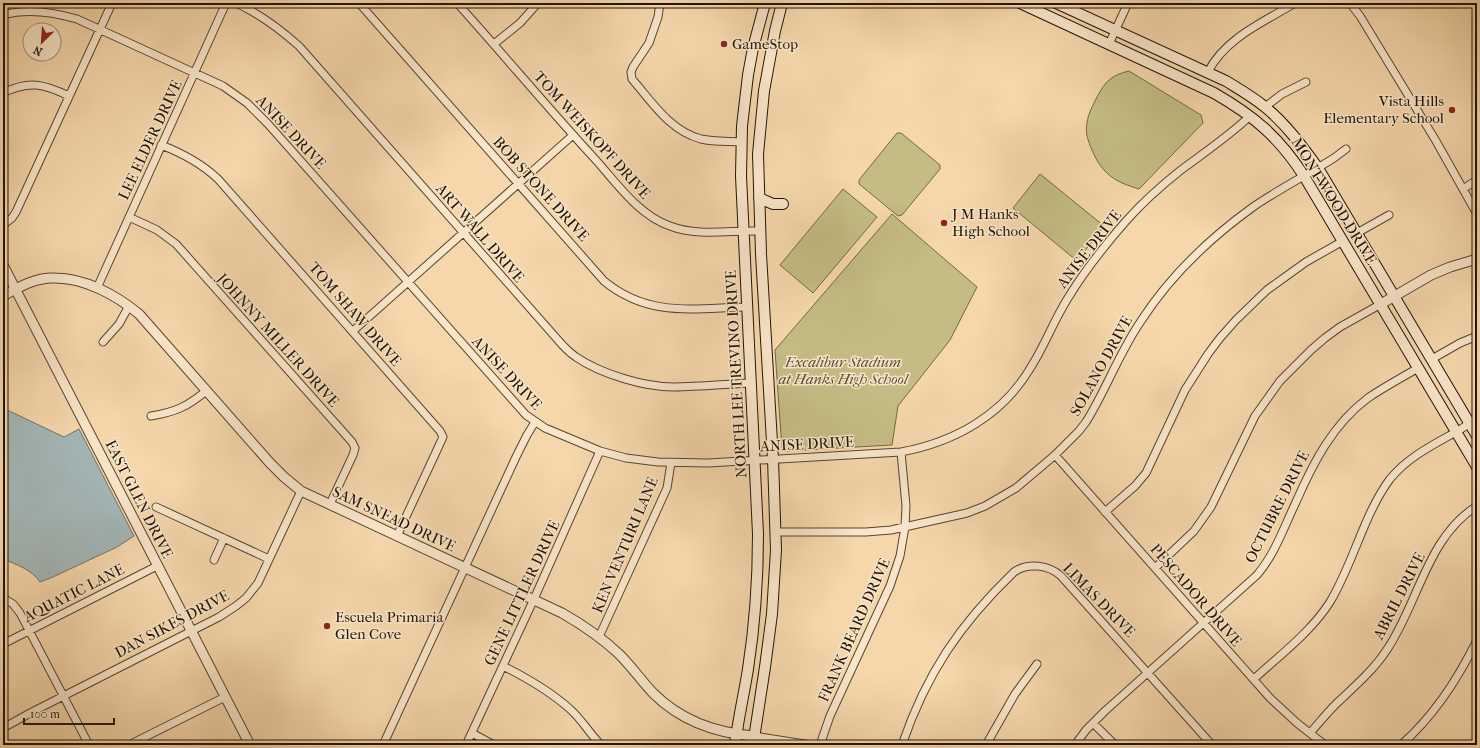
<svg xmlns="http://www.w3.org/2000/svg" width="1480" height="748" font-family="'IM FELL French Canon',serif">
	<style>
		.green { fill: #c4bc84; stroke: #726844 }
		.water { fill: #a3b6b6; stroke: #6f756f }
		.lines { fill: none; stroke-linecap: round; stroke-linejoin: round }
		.minor-casing { stroke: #56452f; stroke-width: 9 }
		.tertiary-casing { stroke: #56452f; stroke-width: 11 }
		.secondary-casing { stroke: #201405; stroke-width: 12 }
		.minor { stroke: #f9e5c9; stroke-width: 7 }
		.tertiary { stroke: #f9e5c9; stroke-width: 9 }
		.secondary { stroke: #f9e5c9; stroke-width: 10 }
		.poi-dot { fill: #8f2418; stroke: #f9e5c9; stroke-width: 1.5 }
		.labels { text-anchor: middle; stroke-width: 3; stroke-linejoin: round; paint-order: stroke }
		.poi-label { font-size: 15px; fill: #201405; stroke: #f9e5c9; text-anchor: start }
		.street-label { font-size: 15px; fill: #201405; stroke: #f9e5c9 }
		.park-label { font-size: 15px; font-style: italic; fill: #594f31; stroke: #f9e5c9 }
	</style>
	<rect width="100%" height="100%" fill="#f6d7ac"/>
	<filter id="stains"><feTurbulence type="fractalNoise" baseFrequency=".005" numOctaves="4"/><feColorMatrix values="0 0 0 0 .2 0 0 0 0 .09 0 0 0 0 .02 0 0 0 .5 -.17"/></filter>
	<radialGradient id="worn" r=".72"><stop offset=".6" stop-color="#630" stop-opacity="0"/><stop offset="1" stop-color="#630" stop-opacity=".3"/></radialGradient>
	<path class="green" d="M1129 71 1201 115 1203 123 1139 189C1115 182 1102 174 1092 150 1088 141 1085 132 1087 123 1088 114 1093 105 1097 97 1105 82 1111 75 1129 71Z
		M897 133H901L940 165V169L902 215 898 216 859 184V180Z
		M1040 174 1104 226 1077 261 1013 208Z
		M843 189 877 217 813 293 780 265Z
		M892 214 977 287 950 340 898 406 892 445 785 451 782 449 775 350Z"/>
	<path class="water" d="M3 408 64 437 79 429 134 536 117 547 53 577 40 582C31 569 17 565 3 559Z"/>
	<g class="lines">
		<defs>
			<path id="minor" d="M236 3C260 14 280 29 299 46L558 340C563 346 569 352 576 357 601 374 644 387 674 387 700 387 725 384 751 383
				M359 3 604 281C649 318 694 308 747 307
				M457 3C503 54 547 107 594 158 616 182 638 215 670 226 698 237 731 230 760 231
				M660 3 658 17 649 43 633 67 631 72 632 79C652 102 670 131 701 139 714 142 728 141 742 142
				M1350 3 1360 16 1436 141 1477 214
				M3 15C27 8 53 12 77 19L223 86 247 103 268 124 526 415 545 428 600 451 626 458 658 462 708 463 901 452C955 442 1003 415 1031 367 1045 345 1054 320 1068 298 1085 270 1105 245 1126 221 1142 203 1162 185 1181 170 1205 152 1229 136 1250 116
				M494 44 520 23 538 3
				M1109 44 1128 3
				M1208 72C1225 38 1264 22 1295 3
				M3 93C29 80 44 84 69 96
				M1265 107 1282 94 1306 82
				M161 145C182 153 201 163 218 179L440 431 443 437 437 450 397 536
				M1463 189 1477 180
				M129 217 157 230 176 244 352 442 355 448 353 455 330 504
				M3 225 12 218 16 212 112 3
				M1357 233 1389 215
				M97 288 226 3
				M353 331 573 135
				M103 342 119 324 129 306
				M1432 359 1460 343 1477 336
				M151 416C175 412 187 407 206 391
				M1055 455 1270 698 1297 723 1325 745
				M156 507 269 559
				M1105 512 1135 486 1146 473 1185 390 1208 354 1220 338 1236 320 1267 290 1306 262 1343 241
				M775 532H866L891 530 967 513 985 506 1016 488 1055 455 1079 431 1086 422C1106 390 1119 353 1141 321 1170 276 1210 238 1253 207 1279 189 1307 175 1334 158L1346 149
				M214 560 224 538
				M1155 568 1194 531 1211 507 1255 416 1280 381 1311 350 1325 338 1340 327 1381 304
				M3 598 13 604 20 613 89 745
				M599 637 667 488 671 463
				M3 644 157 566
				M503 666C527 678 550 691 571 710 582 720 590 734 601 745
				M1254 679C1280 655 1311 632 1330 602 1353 564 1364 514 1390 479 1407 458 1431 446 1454 433 1462 429 1469 423 1477 419
				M1093 723 1115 745
				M3 728 32 712 219 617 236 606 246 598 258 583 301 491
				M472 733 494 745
				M1310 733C1319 723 1327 713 1336 704 1355 686 1374 670 1388 648 1418 603 1428 536 1477 506
				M754 736 811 745
				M129 745 225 697
				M383 745 516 457 527 435 535 422
				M466 745 534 599 600 451
				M820 745 830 716 890 586 900 556 905 527 906 506 901 452
				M902 745C926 674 960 624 1014 572 1028 562 1049 565 1061 576L1212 745
				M986 745 1015 694 1037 664
				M1075 745 1086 730 1105 711 1257 575C1275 554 1284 527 1296 502 1313 463 1333 424 1368 398 1384 387 1401 378 1418 368
				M1401 745C1434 716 1458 679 1477 640"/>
			<path id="tertiary" d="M3 265 250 745
				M3 296C19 287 36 277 55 278 85 278 116 295 139 314L270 463 284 477 301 491 562 613C583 625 602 638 619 654 631 666 641 680 653 693 681 721 715 733 754 736
				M1381 304 1431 275 1450 267 1477 259"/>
			<path id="secondary" d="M1020 3 1214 93C1254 116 1279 137 1304 176L1477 467
				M1056 3 1226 81C1239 89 1253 97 1265 107 1286 124 1302 146 1318 168L1477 436
				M759 198 773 204H783
				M735 745C738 720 744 694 748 669 755 624 758 579 758 534L741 176 742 126 748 75 753 48 765 3
				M753 745 765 667 772 614 776 550 773 459 761 254 758 154 764 91 775 31 782 3"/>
		</defs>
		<use href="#minor" class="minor-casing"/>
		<use href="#tertiary" class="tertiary-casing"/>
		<use href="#secondary" class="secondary-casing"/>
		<use href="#minor" class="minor"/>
		<use href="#tertiary" class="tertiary"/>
		<use href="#secondary" class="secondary"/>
	</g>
	<g class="poi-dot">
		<circle cx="724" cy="44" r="4"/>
		<circle cx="1452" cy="110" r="4"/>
		<circle cx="944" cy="223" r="4"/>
		<circle cx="327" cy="626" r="4"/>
	</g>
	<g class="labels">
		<g class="poi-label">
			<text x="732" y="49">GameStop</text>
			<text x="1444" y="106" text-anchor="end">Vista Hills<tspan x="1444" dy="17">Elementary School</tspan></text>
			<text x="952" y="219">J M Hanks<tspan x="952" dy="17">High School</tspan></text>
			<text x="335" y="622">Escuela Primaria<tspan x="335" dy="17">Glen Cove</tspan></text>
		</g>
		<g class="street-label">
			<text transform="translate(291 132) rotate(47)" y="5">ANISE DRIVE</text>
			<text transform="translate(592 135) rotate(48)" y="5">TOM WEISKOPF DRIVE</text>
			<text transform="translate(150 140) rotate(-65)" y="5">LEE ELDER DRIVE</text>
			<text transform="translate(541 189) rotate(48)" y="5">BOB STONE DRIVE</text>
			<text transform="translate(1334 201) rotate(58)" y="5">MONTWOOD DRIVE</text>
			<text transform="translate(480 233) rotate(49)" y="5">ART WALL DRIVE</text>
			<text transform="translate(1089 249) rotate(-52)" y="5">ANISE DRIVE</text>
			<text transform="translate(355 314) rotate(49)" y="5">TOM SHAW DRIVE</text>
			<text transform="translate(278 340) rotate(48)" y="5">JOHNNY MILLER DRIVE</text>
			<text transform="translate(1101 366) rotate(-61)" y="5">SOLANO DRIVE</text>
			<text transform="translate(507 373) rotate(47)" y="5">ANISE DRIVE</text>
			<text transform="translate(736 374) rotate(-93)" y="5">NORTH LEE TREVINO DRIVE</text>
			<text transform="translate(807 444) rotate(-3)" y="5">ANISE DRIVE</text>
			<text transform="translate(139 499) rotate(63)" y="5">EAST GLEN DRIVE</text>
			<text transform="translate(1277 507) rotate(-63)" y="5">OCTUBRE DRIVE</text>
			<text transform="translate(394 519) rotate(25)" y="5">SAM SNEAD DRIVE</text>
			<text transform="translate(625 545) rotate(-67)" y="5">KEN VENTURI LANE</text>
			<text transform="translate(74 593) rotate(-27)" y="5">AQUATIC LANE</text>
			<text transform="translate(522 593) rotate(-65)" y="5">GENE LITTLER DRIVE</text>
			<text transform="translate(1196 595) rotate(49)" y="5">PESCADOR DRIVE</text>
			<text transform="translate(1399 596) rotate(-63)" y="5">ABRIL DRIVE</text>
			<text transform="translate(1099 600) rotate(46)" y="5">LIMAS DRIVE</text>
			<text transform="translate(172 624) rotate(-28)" y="5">DAN SIKES DRIVE</text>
			<text transform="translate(854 630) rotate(-66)" y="5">FRANK BEARD DRIVE</text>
		</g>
		<g class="park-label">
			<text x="843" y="367">Excalibur Stadium<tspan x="843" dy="17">at Hanks High School</tspan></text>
		</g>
	</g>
	<rect width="1480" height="748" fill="none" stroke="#f6d7ac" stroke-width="16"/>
	<rect x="4" y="4" width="1472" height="740" fill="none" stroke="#201405" stroke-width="2"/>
	<rect x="8" y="8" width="1464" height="732" fill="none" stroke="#201405"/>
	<g transform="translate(42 42) rotate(205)"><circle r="19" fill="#f9e5c9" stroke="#a2917b"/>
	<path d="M0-3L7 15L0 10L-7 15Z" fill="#8f2418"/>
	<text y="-6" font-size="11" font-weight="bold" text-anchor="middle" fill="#201405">N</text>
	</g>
	<path d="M24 718v6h90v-6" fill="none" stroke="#201405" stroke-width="2"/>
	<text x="30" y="718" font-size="12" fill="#201405" stroke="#f9e5c9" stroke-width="3" paint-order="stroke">100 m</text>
	<rect width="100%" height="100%" filter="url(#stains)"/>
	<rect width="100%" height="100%" fill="url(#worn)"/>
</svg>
